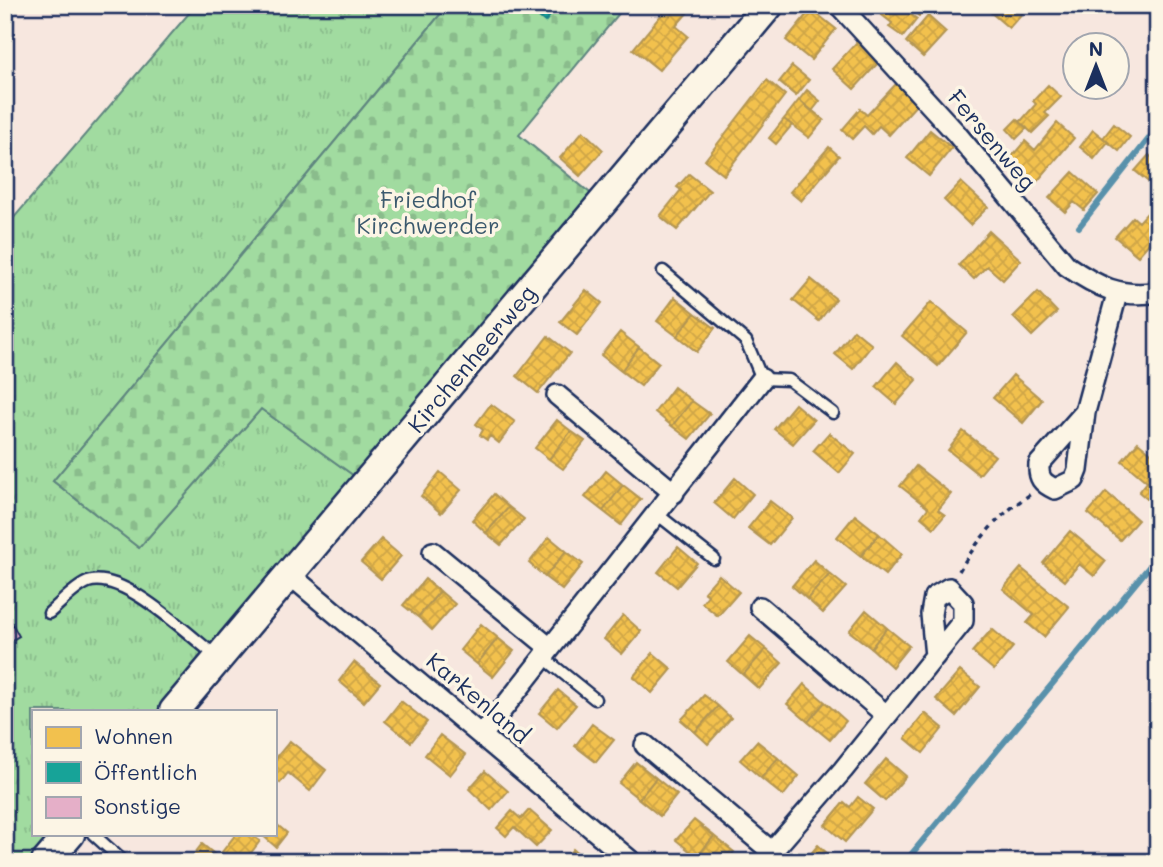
<svg xmlns="http://www.w3.org/2000/svg" width="1163" height="867" font-family="Mali,sans-serif">
	<style>
		.grass { fill: url(#grass-tufts); stroke: #5e857f; stroke-width: 2 }
		.cemetery { fill: url(#cemetery-stones); stroke: #5e857f; stroke-width: 2 }
		.homes { fill: url(#homes-cross-hatch); stroke: #b29553; stroke-width: 2 }
		.public { fill: url(#public-cross-hatch); stroke: #188087; stroke-width: 2 }
		.lines { fill: none; stroke-linecap: round; stroke-linejoin: round }
		.stream { stroke: #5991ab; stroke-width: 6 }
		.building { fill: url(#building-cross-hatch); stroke: #1b2f5e; stroke-width: 2 }
		.lane-casing { stroke: #1b2f5e; stroke-width: 15 }
		.street-casing { stroke: #1b2f5e; stroke-width: 24 }
		.secondary-casing { stroke: #1b2f5e; stroke-width: 33 }
		.path { stroke: #1b2f5e; stroke-width: 3.5; stroke-dasharray: 5 5; stroke-linecap: butt }
		.lane { stroke: #fcf5e5; stroke-width: 10 }
		.street { stroke: #fcf5e5; stroke-width: 19 }
		.secondary { stroke: #fcf5e5; stroke-width: 28 }
		.labels { text-anchor: middle; stroke-width: 7; stroke-linejoin: round; paint-order: stroke }
		.street-label { font-size: 23px; fill: #1b2f5e; stroke: #fcf5e5 }
		.park-label { font-size: 23px; fill: #3c5a6e; stroke: #fcf5e5 }
	</style>
	<defs>
		<pattern id="grass-tufts" width="24" height="20" patternUnits="userSpaceOnUse" patternTransform="scale(1.75)"><rect width="24" height="20" fill="#a1dba0"/><path d="M3 7l-1-3M5 7V3M7 7l1-3M15 17l-1-3M17 17v-4M19 17l1-3" fill="none" stroke="#8abc8c"/></pattern>
		<pattern id="cemetery-stones" width="16" height="16" patternUnits="userSpaceOnUse" patternTransform="scale(1.75)"><rect width="16" height="16" fill="#a1dba0"/><path d="M2 7V4a2 2 0 0 1 4 0v3zM10 15v-3a2 2 0 0 1 4 0v3z" fill="#8abc8c"/></pattern>
		<pattern id="homes-cross-hatch" width="8" height="8" patternUnits="userSpaceOnUse" patternTransform="scale(1.75)"><rect width="8" height="8" fill="#f2c14e"/><path d="M0 0l8 8M0 8l8-8" fill="none" stroke="#cfa646"/></pattern>
		<pattern id="public-cross-hatch" width="8" height="8" patternUnits="userSpaceOnUse" patternTransform="scale(1.75)"><rect width="8" height="8" fill="#17a398"/><path d="M0 0l8 8M0 8l8-8" fill="none" stroke="#14857f"/></pattern>
		<pattern id="building-cross-hatch" width="8" height="8" patternUnits="userSpaceOnUse" patternTransform="scale(1.75)"><rect width="8" height="8" fill="#e5afc8"/><path d="M0 0l8 8M0 8l8-8" fill="none" stroke="#b98fa6"/></pattern>
	</defs>
	<rect width="100%" height="100%" fill="#f7e7df"/>
	<filter id="ink" filterUnits="userSpaceOnUse"><feTurbulence type="fractalNoise" baseFrequency=".0143" numOctaves="2"/><feDisplacementMap in="SourceGraphic" scale="14" xChannelSelector="R" yChannelSelector="G"/><feConvolveMatrix kernelMatrix="1 2 1 2 8 2 1 2 1" color-interpolation-filters="sRGB"/></filter>
	<g filter="url(#ink)">
		<path class="grass" d="M196 5H448L53 481 139 548 261 409 357 478 162 711H33V834H59L35 862H5V228Z"/>
		<path class="cemetery" d="M448 5H626L519 135 595 197 357 478 261 409 139 548 53 481Z"/>
		<path class="homes" d="M664 5H681L688 12 676 26 688 36 659 70 633 49 667 8Z
			M898 5 917 19 903 37 889 27 892 23 870 6Z
			M905 5H928L919 16Z
			M982 5H1020L1025 10 1009 28Z
			M811 9 836 29 811 60 786 40Z
			M928 16 946 32 923 57 906 42Z
			M857 42 879 62 854 89 832 69Z
			M792 66 809 80 796 96 779 82Z
			M767 80 785 95 724 175 705 160Z
			M896 84 917 104 889 135 879 126 872 134 864 126 852 139 842 130 860 109 867 115Z
			M1048 85 1061 97 1045 113 1049 116 1032 133 1020 122 1036 104 1033 101Z
			M807 90 820 101 812 111 799 100Z
			M799 100 824 120 809 138 784 119Z
			M784 119 792 125 776 144 769 138Z
			M1017 119 1027 128 1016 139 1007 129Z
			M1057 123 1074 138 1035 184 1008 161 1025 141 1035 150Z
			M1114 124 1130 137 1119 151 1103 138Z
			M930 130 952 148 929 176 907 158Z
			M1093 130 1108 142 1094 159 1080 147Z
			M583 131 603 150 580 176 560 158Z
			M829 147 839 156 801 201 790 192Z
			M1149 155 1158 163V190L1135 171Z
			M1073 172 1098 194 1084 210 1074 202 1065 212 1049 198Z
			M689 174 710 191 677 230 660 216 681 190 677 187Z
			M961 182 988 207 970 225 944 200Z
			M1147 213 1158 221V233L1138 256 1115 237 1133 217 1139 222Z
			M989 231 1021 260 1003 280 987 266 974 279 959 265Z
			M811 279 836 299 819 321 793 300Z
			M586 290 602 303 577 335 560 322Z
			M1038 292 1057 312 1032 336 1013 317Z
			M675 297 695 313 677 336 657 321Z
			M931 302 967 332 938 366 902 336Z
			M695 313 715 328 697 352 677 336Z
			M854 330 872 345 853 369 835 354Z
			M620 332 639 347 621 371 601 355Z
			M548 336 570 353 538 393 517 376Z
			M639 347 659 363 641 386 621 371Z
			M897 362 917 380 896 404 876 387Z
			M1013 375 1042 400 1023 423 993 398Z
			M674 387 692 401 672 426 655 412Z
			M692 401 710 414 689 439 672 426Z
			M491 404 515 422 499 443 490 436 487 440 480 435 483 430 476 424Z
			M795 404 814 420 793 444 774 429Z
			M557 420 571 431 549 459 535 448Z
			M571 431 585 441 563 469 549 459Z
			M963 431 995 456 979 475 948 450Z
			M829 433 855 454 839 473 813 451Z
			M1138 442 1158 459V501L1154 505 1139 492 1147 482 1122 461Z
			M916 466 951 494 938 510 945 515 934 528 921 517 928 508 900 486Z
			M606 471 623 485 603 511 585 497Z
			M440 472 461 490 441 513 421 496Z
			M735 478 753 494 733 519 714 503Z
			M623 485 641 499 621 525 603 511Z
			M1106 492 1138 520 1120 540 1088 513Z
			M494 494 509 507 486 533 472 520Z
			M770 501 792 518 770 545 748 528Z
			M509 507 524 519 501 545 486 533Z
			M855 515 879 534 861 556 837 537Z
			M1070 531 1106 561 1094 576 1079 564 1065 581 1043 563Z
			M879 534 902 554 885 575 861 556Z
			M549 537 566 551 545 577 529 563Z
			M381 539 401 556 381 579 361 562Z
			M678 547 697 563 677 587 658 572Z
			M566 551 583 564 562 590 545 577Z
			M814 560 830 574 807 599 792 586Z
			M1021 568 1069 607 1044 637 1027 623 1034 615 1003 589Z
			M830 574 846 587 823 613 807 599Z
			M719 575 739 592 718 616 702 603 708 595 704 592Z
			M425 579 440 591 418 617 403 605Z
			M440 591 455 604 432 630 418 617Z
			M866 610 887 628 871 648 849 631Z
			M623 615 641 631 622 654 604 639Z
			M481 624 498 638 477 664 460 650Z
			M887 628 909 646 892 667 871 648Z
			M992 629 1013 647 994 670 972 652Z
			M750 636 766 649 743 675 728 662Z
			M498 638 514 651 493 677 477 664Z
			M766 649 782 663 759 689 743 675Z
			M653 653 672 669 652 693 633 677Z
			M354 662 380 683 364 702 339 681Z
			M960 671 980 687 956 716 936 699Z
			M804 684 825 702 808 722 787 704Z
			M558 690 576 705 557 728 539 713Z
			M704 695 718 706 695 732 681 720Z
			M401 701 427 722 411 742 385 721Z
			M825 702 846 721 830 740 808 722Z
			M718 706 731 718 708 744 695 732Z
			M925 713 943 728 923 753 905 738Z
			M592 724 614 740 596 762 575 746Z
			M440 735 466 755 450 775 425 755Z
			M290 741 326 770 310 791 288 773 280 783 275 779V759Z
			M757 741 778 758 761 778 740 760Z
			M778 758 799 776 783 796 761 778Z
			M886 759 906 776 885 801 865 784Z
			M636 762 656 778 639 799 619 783Z
			M485 771 508 791 491 810 469 789Z
			M656 778 677 795 660 816 639 799Z
			M858 797 873 809 845 842 825 825 844 802 850 807Z
			M529 810 552 830 536 847 514 827 506 836 497 828 512 811 521 819Z
			M694 820 714 836 697 857 676 840Z
			M275 823 287 833 276 847 261 834H275Z
			M236 834H250L260 841 244 862H188L202 844 218 857Z
			M714 836 734 852 726 862H703L697 857Z
			M818 845 837 862H804Z
			M573 849 588 862H562Z"/>
		<path class="public" d="M525 5H559L545 22Z"/>
		<g class="lines">
			<path class="stream" d="M1079 227 1158 127
				M905 862 1158 556"/>
		</g>
		<path class="building" d="M10 620 19 636 5 644V623Z"/>
		<g class="lines">
			<defs>
				<path id="lane" d="M663 271 746 341 762 379 789 380 833 413
					M657 514 714 559
					M49 613C60 604 75 587 88 582 123 570 188 635 216 656
					M543 657 595 699
					M93 834 124 862"/>
				<path id="street" d="M839 5 955 132 1067 266C1096 286 1121 299 1158 292
					M557 395 674 493
					M1085 412 1078 470 1074 480 1055 489C1042 483 1038 478 1039 464L1085 412 1117 294
					M433 552 550 648
					M290 575 632 862
					M760 607 886 715
					M483 734 762 379
					M645 745 771 851
					M763 862 843 770 963 621V603L949 588 934 597 931 614 935 656"/>
				<path id="secondary" d="M174 711 769 5
					M46 862 70 834"/>
			</defs>
			<use href="#lane" class="lane-casing"/>
			<use href="#street" class="street-casing"/>
			<use href="#secondary" class="secondary-casing"/>
			<path class="path" d="M959 571C979 538 998 515 1031 494"/>
			<use href="#lane" class="lane"/>
			<use href="#street" class="street"/>
			<use href="#secondary" class="secondary"/>
		</g>
	</g>
	<g class="labels">
		<g class="street-label">
			<text transform="translate(992 140) rotate(50)" y="8">Fersenweg</text>
			<text transform="translate(472 359) rotate(-50)" y="8">Kirchenheerweg</text>
			<text transform="translate(478 698) rotate(40)" y="8">Karkenland</text>
		</g>
		<g class="park-label">
			<text x="428" y="208">Friedhof<tspan x="428" dy="26">Kirchwerder</tspan></text>
		</g>
	</g>
	<rect width="1163" height="867" fill="none" stroke="#fcf5e5" stroke-width="28"/>
	<rect x="14" y="14" width="1135" height="839" fill="none" stroke="#1b2f5e" stroke-width="2.5" filter="url(#ink)"/>
	<rect x="32" y="710" width="245" height="126" fill="#fcf5e5" stroke="#a2a6af" stroke-width="2"/>
	<rect x="46" y="727" width="35" height="21" fill="#f2c14e" stroke="#a2a6af" stroke-width="2"/>
	<text x="94" y="744" font-size="21" fill="#1b2f5e">Wohnen</text>
	<rect x="46" y="762" width="35" height="21" fill="#17a398" stroke="#a2a6af" stroke-width="2"/>
	<text x="94" y="780" font-size="21" fill="#1b2f5e">Öffentlich</text>
	<rect x="46" y="797" width="35" height="21" fill="#e5afc8" stroke="#a2a6af" stroke-width="2"/>
	<text x="94" y="814" font-size="21" fill="#1b2f5e">Sonstige</text>
	<g transform="translate(1096 66)"><circle r="33" fill="#fcf5e5" stroke="#a2a6af" stroke-width="2"/>
	<path d="M0-5L12 26L0 18L-12 26Z" fill="#1b2f5e"/>
	<text y="-10" font-size="19" font-weight="bold" text-anchor="middle" fill="#1b2f5e">N</text>
	</g>
</svg>
